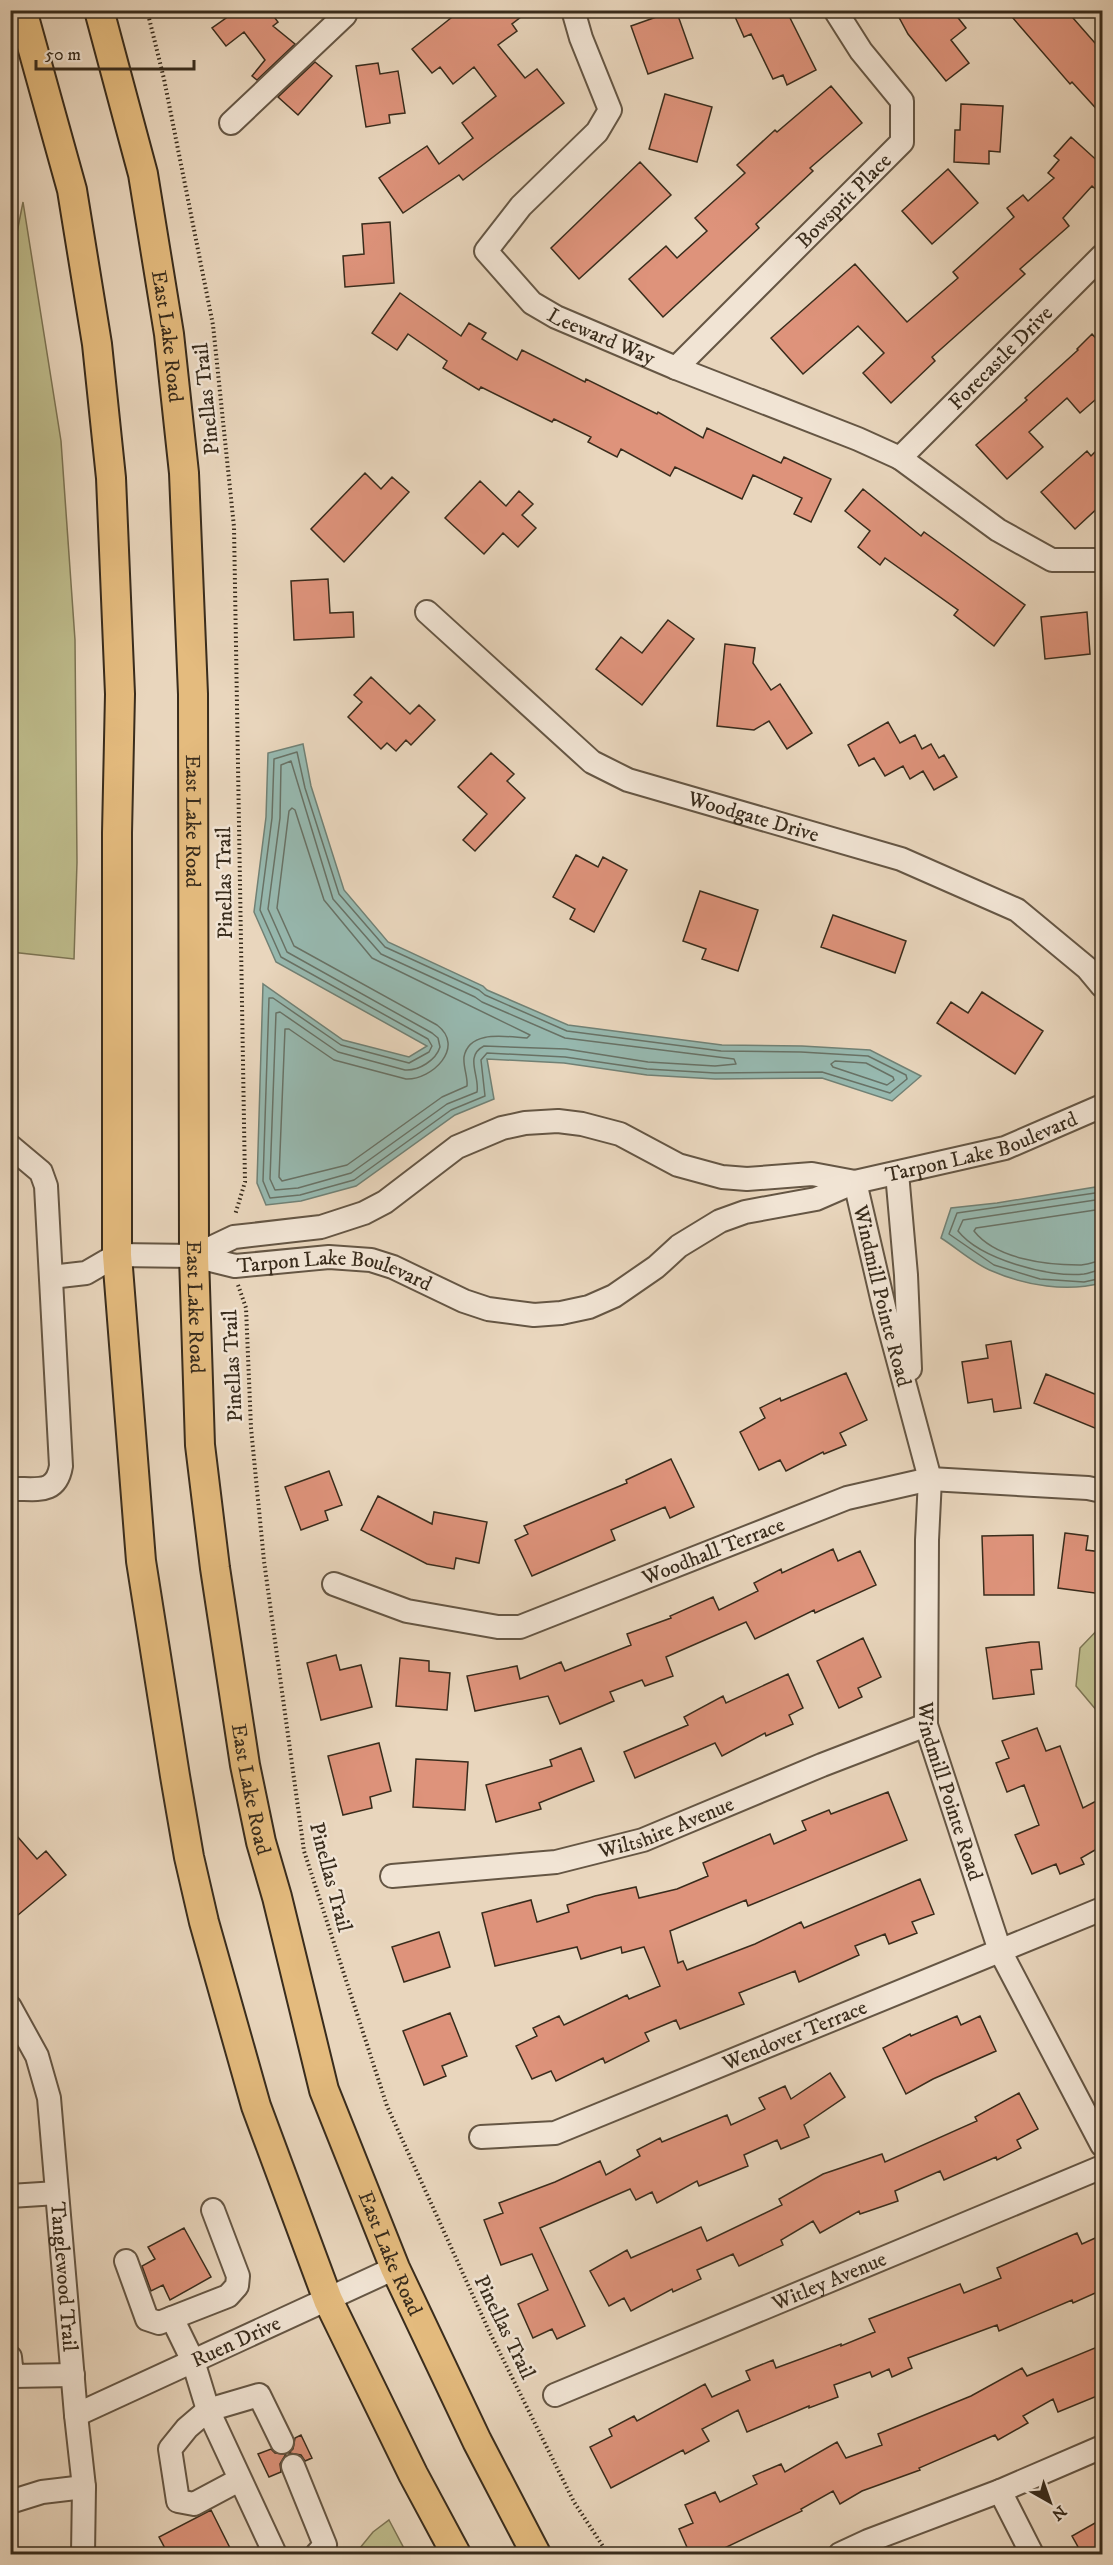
<svg xmlns="http://www.w3.org/2000/svg" width="1113" height="2565" font-family="'IM FELL DW Pica',serif">
	<style>
		.green { fill: #bebc8c; stroke: #7c7454; stroke-width: 1.5 }
		.water { fill: #97b9b0; stroke: #718175; stroke-width: 1.5 }
		.lines { fill: none; stroke-linecap: round; stroke-linejoin: round }
		.shore { stroke: #687266; stroke-width: 1.5 }
		.building { fill: #de937b; stroke: #392c1c; stroke-width: 1.5 }
		.minor-casing { stroke: #655644; stroke-width: 26 }
		.major-casing { stroke: #392c1c; stroke-width: 32 }
		.path { stroke: #392c1c; stroke-width: 4; stroke-dasharray: 1.5 3; stroke-linecap: butt }
		.minor { stroke: #f1e4d4; stroke-width: 22 }
		.major { stroke: #e4bb7e; stroke-width: 28 }
		.labels { text-anchor: middle; stroke-width: 5; stroke-linejoin: round; paint-order: stroke }
		.street-label { font-size: 21px; fill: #392c1c; stroke: #f1e4d4 }
	</style>
	<rect width="100%" height="100%" fill="#e9d6bd"/>
	<filter id="stains"><feTurbulence type="fractalNoise" baseFrequency=".00333" numOctaves="4"/><feColorMatrix values="0 0 0 0 .2 0 0 0 0 .09 0 0 0 0 .02 0 0 0 .5 -.17"/></filter>
	<radialGradient id="worn" r=".72"><stop offset=".6" stop-color="#630" stop-opacity="0"/><stop offset="1" stop-color="#630" stop-opacity=".3"/></radialGradient>
	<path class="green" d="M23 202 61 441 75 640 77 862 74 959 11 952 10 268Z
		M1102 1625V1717L1076 1686 1080 1648Z
		M389 2520 407 2554H355L373 2532Z"/>
	<path class="water" d="M303 744 311 786 344 890 388 942 483 986 487 990 568 1025 722 1045 802 1046 870 1050 921 1076 892 1101 822 1078 715 1079 647 1075 564 1063 487 1059 494 1099 455 1115 356 1186 301 1201 266 1205 257 1183 263 984 343 1040 409 1057 427 1046 276 962 254 912 266 817 268 753Z
		M1102 1186V1283C1067 1292 1026 1286 992 1271 974 1264 957 1248 941 1238L951 1208 997 1203Z"/>
	<g class="lines">
		<path class="shore" d="M297 752 305 788 339 894 385 947 479 990 485 995 567 1031 721 1051 801 1052 868 1056 906 1075 907 1079 890 1093 822 1072 715 1073 647 1069 565 1057 487 1053 481 1060 485 1096 451 1110 354 1180 300 1195 270 1198 263 1181 269 998H273L341 1045 409 1063 429 1052 432 1046 428 1039 281 957 260 910 272 818 274 759Z
			M291 761 333 899 381 954 475 997 482 1002 565 1038 734 1059 736 1064 715 1066 648 1062 566 1049 484 1046C464 1056 480 1076 477 1092L447 1104 351 1173 298 1188 275 1190 270 1179 276 1013 280 1012 338 1052 405 1070C419 1071 436 1060 440 1047L438 1038 432 1033 287 952 268 909 280 818 281 765Z
			M292 808 295 810 324 900 372 958 530 1035 527 1038C507 1037 469 1029 464 1057 463 1067 468 1077 467 1086L442 1097 347 1165 282 1181 279 1177 285 1029H289L334 1060 406 1079C432 1080 466 1047 437 1025L294 946 277 908 289 811Z
			M835 1061 866 1063 893 1077 894 1080 887 1085 833 1067 831 1064Z
			M1102 1192 957 1213 949 1234 994 1265 1040 1279 1084 1282 1102 1278
			M1102 1199 963 1220 958 1231C980 1259 1049 1278 1084 1274 1090 1273 1096 1270 1102 1270
			M1102 1209 976 1228 974 1231C996 1259 1046 1265 1079 1265 1087 1265 1095 1261 1102 1261"/>
	</g>
	<path class="building" d="M220 10H269L278 22 273 26 295 44 257 80 252 76 265 60 244 32 226 46 212 28 226 18Z
		M461 10H530L512 24 517 31 498 45 525 78 537 69 564 103 463 180 459 175 403 213 379 178 427 146 439 164 473 138 462 123 496 96 474 67 453 84 440 67 432 73 412 49Z
		M676 10 693 58 648 74 631 26Z
		M732 10H786L816 70 787 85 783 75 773 79 751 34 744 37Z
		M895 10H952L966 28 951 40 969 63 946 81 908 34Z
		M1006 10H1066L1102 51V115L1072 82 1070 84Z
		M315 62 332 76 298 115 278 97Z
		M378 63 380 74 398 71 405 113 389 115 390 123 366 127 356 66Z
		M831 86 862 123 810 168 813 171 756 224 759 228 663 317 629 279 666 246 677 258 707 231 695 218 745 173 737 165 775 130 777 132Z
		M665 94 712 107 697 162 649 149Z
		M961 104 1003 106 1000 152 989 151V164L954 162 955 130H960Z
		M1071 137 1102 165V195L1092 186 1063 218 1069 226 1020 269 1025 274 932 357 935 361 891 403 863 373 884 353 858 326 803 374 771 338 855 264 907 322 958 278 953 272 1014 217 1007 208 1023 195 1028 201 1054 178 1048 173 1059 160 1054 156Z
		M640 162 671 195 579 279 551 248Z
		M948 169 978 203 932 244 902 211Z
		M390 222 394 283 345 287 343 256 364 254 362 224Z
		M400 293 461 336 469 323 486 333 482 339 517 360 522 350 585 382 586 379 657 414 658 412 703 438 707 428 781 463 784 457 831 479 811 522 794 514 802 498 753 475 742 499 675 467 670 476 621 449 617 457 588 442 591 437 554 419 552 422 481 387 479 390 443 368 447 361 408 334 397 350 372 333Z
		M1092 334 1102 345V394L1080 413 1067 398 1029 432 1043 447 1007 479 976 445 1027 400 1025 398 1078 350 1077 349Z
		M1102 445V504L1075 529 1041 492 1087 451 1091 456Z
		M365 473 381 489 392 477 409 492 344 562 311 529Z
		M480 481 506 506 519 491 533 504 522 515 536 528 518 547 503 533 484 554 445 518Z
		M863 489 921 536 924 532 1025 605 994 646 954 615 958 610 885 558 880 565 858 547 870 531 845 511Z
		M328 579 330 613 353 612 354 637 294 640 291 581Z
		M1087 612 1090 654 1045 659 1041 617Z
		M668 620 694 639 642 705 596 669 621 637 642 653Z
		M725 644 755 648 753 663 771 690 780 684 812 733 787 749 769 721 754 730 717 726Z
		M371 677 410 714 419 705 435 720 411 745 406 740 396 751 387 743 381 749 348 717 362 702 354 695Z
		M888 722 900 743 915 735 922 749 931 744 939 758 944 755 957 777 934 790 923 771 910 779 903 766 885 776 874 758 859 766 848 745Z
		M491 753 514 774 507 781 525 798 475 851 463 840 487 814 458 787Z
		M576 855 598 867 603 857 627 870 594 932 570 919 575 909 553 897Z
		M700 891 758 910 738 971 702 959 706 949 683 941Z
		M833 915 906 941 895 973 821 947Z
		M982 992 1043 1031 1015 1074 937 1023 951 1002 968 1013Z
		M1011 1341 1021 1408 994 1412 992 1399 968 1403 962 1362 988 1358 986 1345Z
		M846 1373 867 1420 840 1433 846 1445 824 1454 823 1452 786 1471 780 1460 759 1470 740 1432 765 1418 760 1408 780 1398 781 1401Z
		M1046 1374 1102 1397V1431L1034 1403Z
		M671 1459 694 1507 670 1518 665 1507 611 1530 615 1540 532 1576 515 1540 528 1534 524 1526 627 1483 626 1480Z
		M329 1471 342 1505 325 1511 328 1520 301 1530 285 1487Z
		M378 1496 432 1524 434 1512 487 1522 479 1563 456 1558 454 1569 427 1564 361 1530Z
		M1065 1533 1088 1536 1086 1550 1102 1552V1594L1058 1588Z
		M1033 1535 1034 1595H984L982 1536Z
		M833 1549 838 1561 860 1551 876 1585 815 1613 814 1610 755 1639 746 1622 666 1657 673 1676 645 1686 642 1680 610 1692 614 1701 560 1724 548 1696 475 1711 467 1676 517 1666 520 1679 561 1662 565 1671 631 1645 627 1634 671 1618 670 1616 713 1597 719 1610 758 1591 754 1583 781 1569 782 1573Z
		M863 1638 881 1677 858 1688 862 1697 839 1708 817 1661Z
		M1031 1642H1039L1042 1669 1031 1670 1034 1694 993 1699 986 1648Z
		M336 1655 340 1670 361 1665 372 1707 321 1720 307 1663Z
		M400 1658 429 1661V1671L450 1673 447 1710 396 1706Z
		M788 1674 803 1708 789 1715 793 1724 766 1736 765 1733 722 1756 715 1743 635 1778 624 1752 688 1725 684 1717 723 1696 726 1703Z
		M1037 1728 1046 1751 1060 1746 1083 1808 1102 1798V1846L1081 1858 1084 1864 1060 1874 1056 1864 1032 1874 1015 1835 1039 1825 1024 1785 1007 1792 996 1763 1009 1758 1002 1741Z
		M379 1743 391 1791 370 1797 372 1808 343 1815 328 1756Z
		M581 1748 594 1781 539 1803 541 1809 496 1822 486 1785 552 1766 550 1760Z
		M416 1759 468 1762 465 1810 413 1807Z
		M888 1792 907 1840 748 1906 746 1900 670 1931 678 1963 683 1961 687 1970 755 1944 801 1922 804 1928 920 1879 934 1914 912 1922 917 1933 889 1944 885 1934 855 1946 859 1955 799 1982 795 1971 739 1993 744 2004 680 2029 676 2020 645 2033 649 2041 605 2063 603 2058 556 2081 551 2071 532 2079 516 2046 537 2036 533 2028 559 2016 564 2025 627 1995 629 1999 660 1986 644 1947 622 1953 621 1947 581 1959 577 1947 495 1966 482 1913 531 1900 537 1922 569 1912 567 1905 595 1896 636 1887 639 1898 677 1889 708 1876 703 1863 770 1834 774 1844 806 1830 802 1821 829 1810 831 1814Z
		M10 1828 37 1859 46 1851 66 1875 18 1915 10 1905Z
		M439 1932 450 1967 404 1982 392 1947Z
		M450 2013 467 2056 442 2066 446 2076 424 2085 403 2031Z
		M957 2016 961 2025 980 2016 996 2051 933 2079 906 2094 883 2048 910 2034 911 2036Z
		M830 2073 845 2097 804 2125 809 2137 781 2149 777 2140 744 2155 748 2166 699 2186 697 2181 657 2203 652 2192 636 2200 630 2189 540 2228 585 2326 557 2339 552 2329 533 2338 518 2304 548 2290 532 2254 501 2265 484 2220 503 2213 499 2203 555 2182 600 2161 606 2175 640 2156 637 2150 660 2138 662 2142 727 2115 731 2125 765 2109 759 2098 785 2086 791 2099Z
		M1019 2093 1038 2129 1017 2140 1021 2148 997 2160 996 2157 944 2180 940 2171 895 2191 898 2201 860 2214 859 2211 820 2233 813 2221 781 2240 783 2245 739 2266 733 2254 697 2270 701 2279 673 2292 672 2289 631 2311 624 2298 609 2306 590 2271 627 2250 631 2258 701 2227 707 2241 782 2205 779 2199 823 2174 882 2154 885 2162 977 2121 975 2117Z
		M184 2228 211 2277 170 2300 163 2285 151 2291 142 2266 155 2259 148 2247Z
		M1077 2233 1082 2244 1102 2235V2290L1073 2303 1072 2300 999 2331 997 2325 908 2358 912 2368 892 2377 889 2369 872 2377 870 2372 834 2385 838 2397 809 2408V2406L747 2432 738 2410 702 2429 709 2441 685 2454 683 2450 611 2488 590 2447 612 2436 609 2429 634 2416 637 2421 705 2384 712 2397 750 2380 746 2371 773 2360 776 2368 841 2344V2346L875 2332 869 2319 960 2284 964 2293 1001 2278 997 2268Z
		M1102 2345V2394L1058 2412 1053 2399 1023 2416 1028 2423 998 2440 995 2435 919 2468 920 2470 862 2491 840 2504 833 2491 801 2509 802 2511 712 2554H690L679 2529 693 2523 685 2505 715 2492 720 2502 757 2484 753 2476 781 2464 785 2472 837 2442 846 2458 882 2445 878 2434 971 2396 1022 2368 1027 2376Z
		M301 2435 312 2458 305 2461 301 2455 289 2453 293 2449 295 2438Z
		M271 2449 275 2453 286 2454 280 2464 281 2472 269 2477 258 2454Z
		M211 2510 233 2554H168L159 2537Z
		M1102 2519V2554H1082L1072 2536Z"/>
	<g class="lines">
		<defs>
			<g id="minor">
				<path id="s1" d="M573 10 581 38 610 110 597 132 521 206 486 251 532 303 556 317 676 368 858 439 900 458 998 530 1052 560H1102"/>
				<path d="M231 123 345 15"/>
				<path id="s2" d="M676 368 902 142V101L861 51 835 10"/>
				<path id="s3" d="M900 458 1102 256"/>
				<path id="s4" d="M427 612 592 762 628 780 901 859 1017 910 1087 968 1102 986"/>
				<path d="M10 1146 41 1172 46 1186 61 1466C56 1496 35 1488 10 1489"/>
				<path d="M897 1173 906 1275 910 1369"/>
				<path id="s5" d="M855 1182 885 1311 930 1479 927 1540 926 1725 1000 1951 1102 2145"/>
				<path d="M194 1256 234 1237 321 1227 364 1213 385 1202 457 1147 502 1128 525 1123 558 1121 582 1124 620 1134 678 1165 722 1177 747 1179 812 1174 855 1182"/>
				<path id="s6" d="M51 1277 86 1273 117 1255 194 1256 235 1266 329 1257 371 1260 393 1267 464 1301 488 1309 534 1315 561 1313 589 1307 614 1296 656 1267 679 1246 720 1221 745 1212 816 1199 855 1182 1005 1148 1102 1106"/>
				<path id="s7" d="M334 1584 407 1611 498 1627H520L847 1498 930 1479 1088 1488 1102 1491"/>
				<path id="s8" d="M392 1876 556 1862 643 1840 822 1765 926 1725"/>
				<path id="s9" d="M10 2007 37 2056 49 2098 76 2415 84 2487 83 2554"/>
				<path id="s10" d="M481 2137 555 2133 1102 1909"/>
				<path d="M10 2196 57 2193"/>
				<path d="M126 2261 147 2319 159 2323 228 2296 237 2286 238 2276 213 2210"/>
				<path d="M172 2318 193 2361 208 2410 275 2554"/>
				<path d="M10 2357 12 2376 73 2375"/>
				<path id="s11" d="M555 2395 1102 2167"/>
				<path id="s12" d="M76 2415 395 2268"/>
				<path d="M293 2466 325 2545 317 2554"/>
				<path d="M239 2480 194 2504 178 2501 170 2449 187 2428 208 2410 259 2395 282 2442"/>
				<path d="M1000 2491 1032 2554"/>
				<path d="M10 2502 42 2492 84 2487"/>
				<path d="M840 2554 868 2541 1000 2491 1102 2447"/>
			</g>
			<g id="major">
				<path d="M22 10 72 190 97 344 111 478 120 694 117 833V1255L141 1561 175 1776 189 1857 204 1922 256 2106 328 2300 413 2474 456 2554"/>
				<path id="s13" d="M99 10 143 174 169 334 184 473 193 694 194 1256 200 1445 215 1568 245 1765 261 1842 277 1897 324 2090 395 2268 477 2441 536 2554"/>
			</g>
		</defs>
		<use href="#minor" class="minor-casing"/>
		<use href="#major" class="major-casing"/>
		<path class="path" d="M147 10 164 79 213 325 234 527 245 1182 235 1215
			M238 1285 246 1308 251 1428 264 1561 304 1851 387 2106 489 2331 574 2502 608 2554"/>
		<use href="#minor" class="minor"/>
		<use href="#major" class="major"/>
	</g>
	<g class="labels">
		<g class="street-label">
			<text dy="7" stroke="none"><textPath href="#s2" startOffset="237">Bowsprit Place</textPath></text>
			<text dy="7" stroke="none"><textPath href="#s1" startOffset="442">Leeward Way</textPath></text>
			<text dy="7" stroke="none"><textPath href="#s13" startOffset="334">East Lake Road</textPath></text>
			<text dy="7" stroke="none"><textPath href="#s3" startOffset="142">Forecastle Drive</textPath></text>
			<text transform="translate(206 399) rotate(-96)" y="7">Pinellas Trail</text>
			<text dy="7" stroke="none"><textPath href="#s4" startOffset="394">Woodgate Drive</textPath></text>
			<text dy="7" stroke="none"><textPath href="#s13" startOffset="820">East Lake Road</textPath></text>
			<text transform="translate(224 883) rotate(-91)" y="7">Pinellas Trail</text>
			<text dy="7" stroke="none"><textPath href="#s6" startOffset="986">Tarpon Lake Boulevard</textPath></text>
			<text dy="7" stroke="none"><textPath href="#s6" startOffset="292">Tarpon Lake Boulevard</textPath></text>
			<text dy="7" stroke="none"><textPath href="#s5" startOffset="117">Windmill Pointe Road</textPath></text>
			<text dy="7" stroke="none"><textPath href="#s13" startOffset="1306">East Lake Road</textPath></text>
			<text transform="translate(232 1366) rotate(-93)" y="7">Pinellas Trail</text>
			<text dy="7" stroke="none"><textPath href="#s7" startOffset="400">Woodhall Terrace</textPath></text>
			<text dy="7" stroke="none"><textPath href="#s13" startOffset="1792">East Lake Road</textPath></text>
			<text dy="7" stroke="none"><textPath href="#s5" startOffset="622">Windmill Pointe Road</textPath></text>
			<text dy="7" stroke="none"><textPath href="#s8" startOffset="280">Wiltshire Avenue</textPath></text>
			<text transform="translate(331 1877) rotate(75)" y="7">Pinellas Trail</text>
			<text dy="7" stroke="none"><textPath href="#s10" startOffset="333">Wendover Terrace</textPath></text>
			<text dy="7" stroke="none"><textPath href="#s13" startOffset="2278">East Lake Road</textPath></text>
			<text dy="7" stroke="none"><textPath href="#s9" startOffset="279">Tanglewood Trail</textPath></text>
			<text dy="7" stroke="none"><textPath href="#s11" startOffset="297">Witley Avenue</textPath></text>
			<text transform="translate(505 2327) rotate(64)" y="7">Pinellas Trail</text>
			<text dy="7" stroke="none"><textPath href="#s12" startOffset="176">Ruen Drive</textPath></text>
		</g>
	</g>
	<rect width="1113" height="2565" fill="none" stroke="#e9d6bd" stroke-width="36"/>
	<rect x="12" y="12" width="1089" height="2541" fill="none" stroke="#392c1c" stroke-width="3"/>
	<rect x="18" y="18" width="1077" height="2529" fill="none" stroke="#392c1c" stroke-width="1.5"/>
	<g transform="translate(1050 2502) rotate(140)" stroke="#f1e4d4" stroke-width="4.5" paint-order="stroke">
	<path d="M0-4.5L10 22L0 15L-10 22Z" fill="#392c1c"/>
	<text y="-9" font-size="16" font-weight="bold" text-anchor="middle" fill="#392c1c">N</text>
	</g>
	<path d="M36 60v9h158v-9" fill="none" stroke="#392c1c" stroke-width="3"/>
	<text x="45" y="60" font-size="18" fill="#392c1c" stroke="#f1e4d4" stroke-width="4.5" paint-order="stroke">50 m</text>
	<rect width="100%" height="100%" filter="url(#stains)"/>
	<rect width="100%" height="100%" fill="url(#worn)"/>
</svg>
